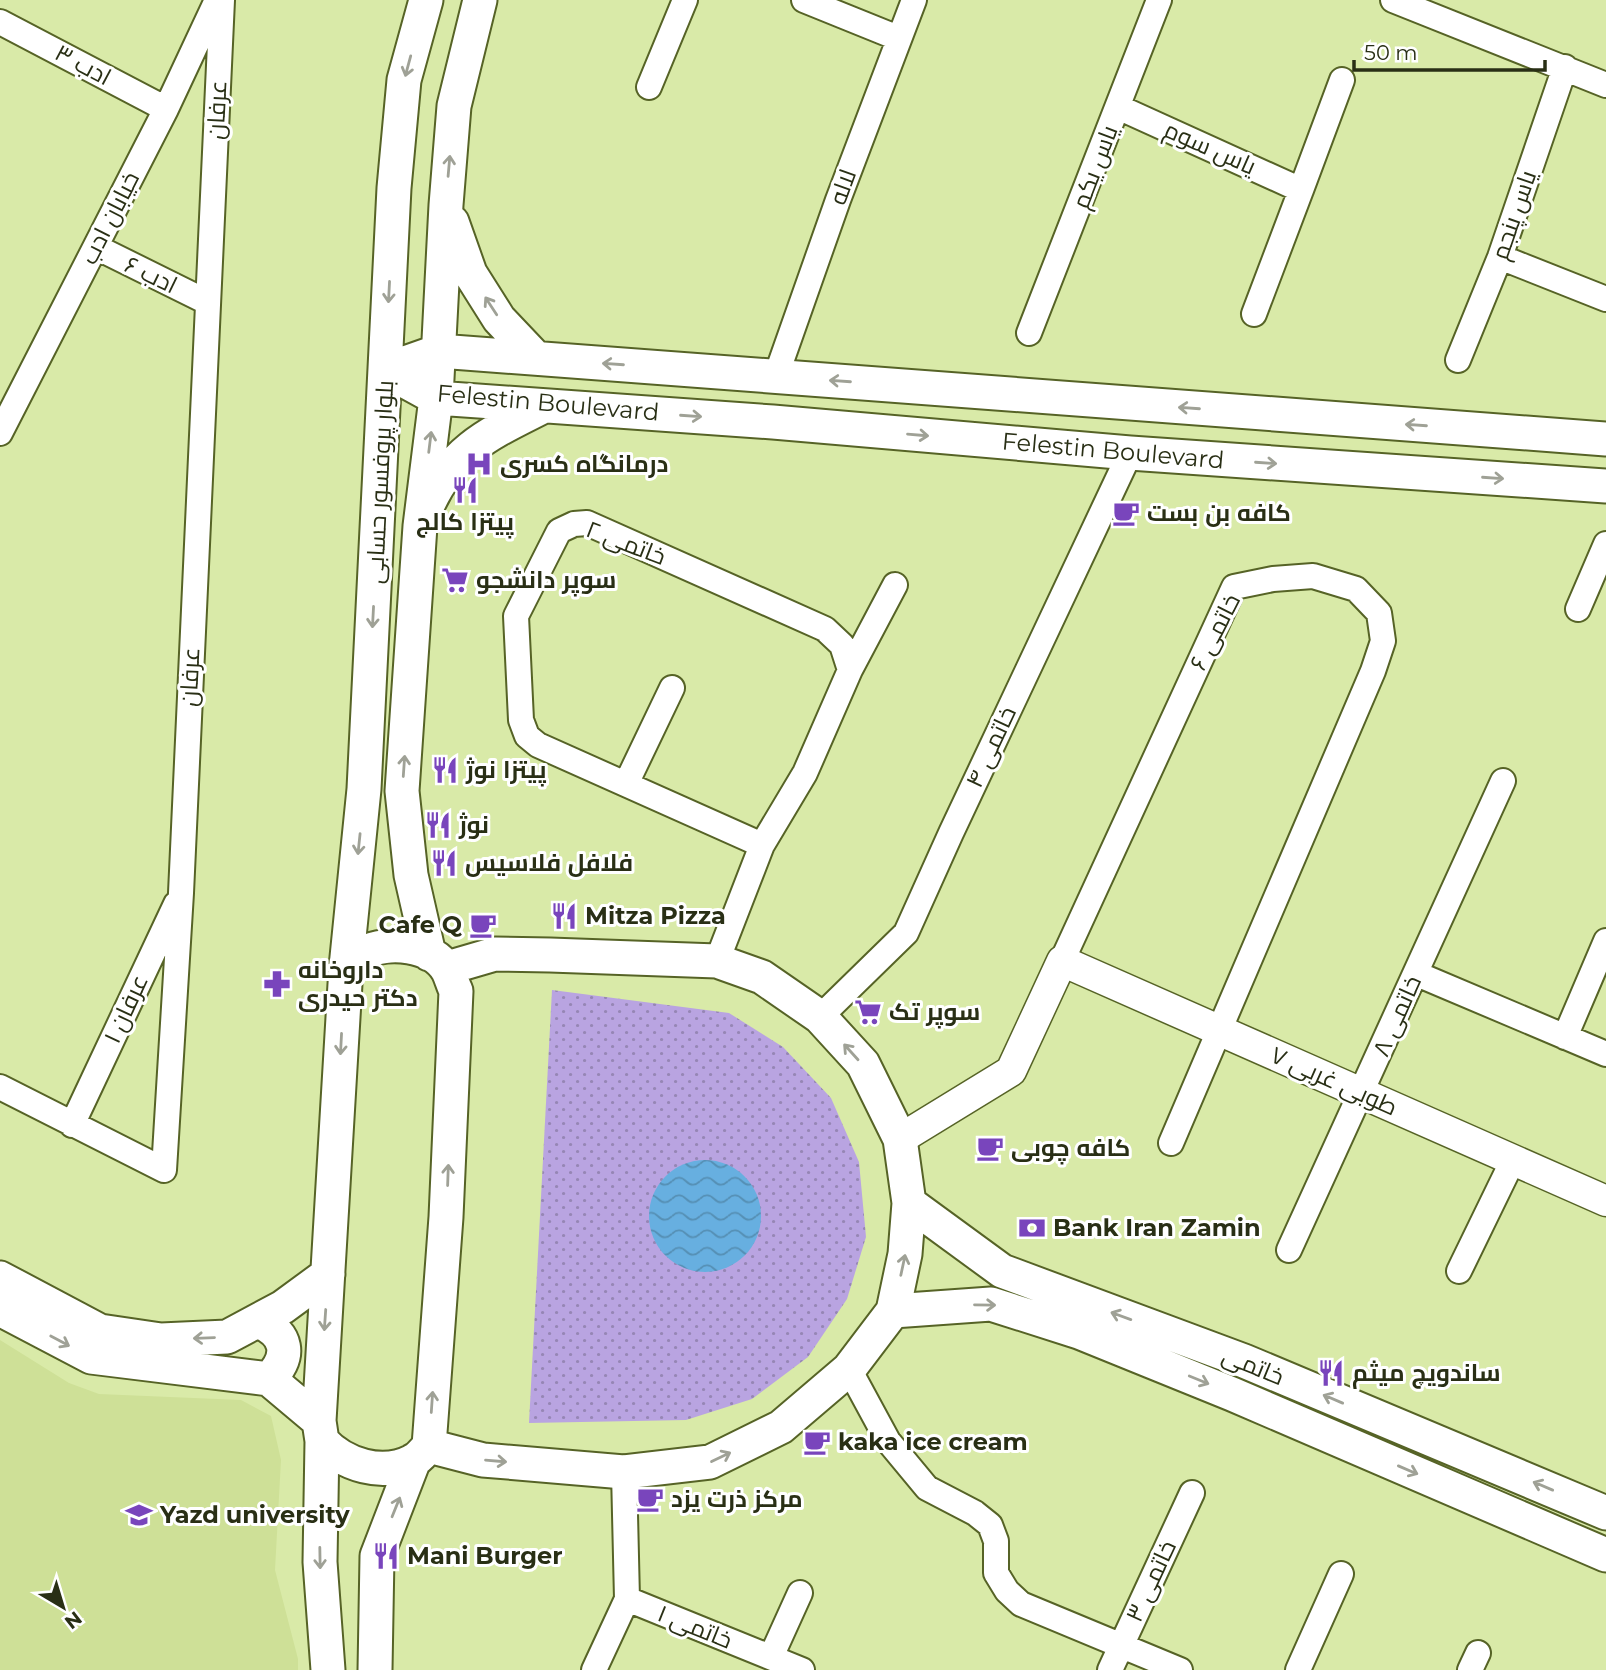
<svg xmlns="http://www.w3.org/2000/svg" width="1606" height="1670" font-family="Montserrat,Cairo,sans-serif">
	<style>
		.built { fill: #cee097 }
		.grass { fill: url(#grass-dots) }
		.water { fill: url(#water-waves) }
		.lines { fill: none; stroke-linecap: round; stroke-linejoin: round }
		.minor-casing { stroke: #566326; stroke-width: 28 }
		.tertiary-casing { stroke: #566326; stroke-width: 33 }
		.secondary-casing { stroke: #566326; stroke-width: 37 }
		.minor { stroke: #fff; stroke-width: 24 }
		.tertiary { stroke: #fff; stroke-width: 30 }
		.secondary { stroke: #fff; stroke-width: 33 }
		.oneway { stroke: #9fa196 }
		.labels { text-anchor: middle; stroke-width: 6; stroke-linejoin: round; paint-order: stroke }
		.street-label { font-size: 24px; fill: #292f15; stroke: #fff }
		.poi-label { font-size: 24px; font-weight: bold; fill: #292f15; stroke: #fff; text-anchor: start }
	</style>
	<defs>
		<pattern id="grass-dots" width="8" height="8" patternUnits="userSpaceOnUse" patternTransform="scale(1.75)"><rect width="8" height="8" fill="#b9a4e1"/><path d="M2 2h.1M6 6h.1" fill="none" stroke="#9686b5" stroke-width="1.8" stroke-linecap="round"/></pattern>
		<pattern id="water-waves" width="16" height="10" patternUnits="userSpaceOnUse" patternTransform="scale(1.75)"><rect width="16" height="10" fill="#67afe0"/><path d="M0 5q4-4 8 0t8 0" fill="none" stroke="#558fb4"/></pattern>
	</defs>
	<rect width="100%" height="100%" fill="#d9eaa8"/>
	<path class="built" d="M0 1340 69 1383 99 1394 241 1400 271 1416 281 1460 275 1570 298 1659V1670H0Z"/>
	<path class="grass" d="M552 990 729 1013 783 1047 831 1098 859 1162 866 1237 847 1299 808 1357 752 1399 686 1420 529 1423Z"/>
	<path class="water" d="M649 1216a56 56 0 1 1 112 0a56 56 0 1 1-112 0Z"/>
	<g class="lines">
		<defs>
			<path id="minor" d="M804 0 898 38
				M1393 0 1606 85
				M0 22 166 109
				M649 87 685 0
				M1118 107 1301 190 1342 80
				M96 247 207 302
				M1500 257 1606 299
				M1254 314 1301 190
				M1029 333 1159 0
				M1458 360 1500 257 1565 67
				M776 376 838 200 914 0
				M0 433 166 109 217 0
				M1578 609 1606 544
				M850 670 895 585
				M626 784 672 688
				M717 961 762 845 805 773 850 670 842 645 825 629 587 523 574 524 559 531 516 616 521 720 527 736 538 745 762 845
				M1062 961 1234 587 1273 579 1313 576 1356 589 1379 613 1383 641 1373 671 1171 1143
				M1417 974 1606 1054
				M820 1017 906 933 951 833 1130 453
				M1565 1037 1606 941
				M0 1087 164 1170 181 893 222 0
				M72 1125 176 904
				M1289 1250 1503 781
				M1459 1271 1513 1160
				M849 1369 888 1441 927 1488 975 1513 990 1525 996 1541V1573L1007 1591 1021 1604 1180 1670
				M627 1599 802 1670
				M771 1657 800 1593
				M594 1670 627 1599 624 1472
				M1110 1670 1192 1493
				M1298 1670 1341 1574
				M1470 1670 1478 1653"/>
			<path id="tertiary" d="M900 1139 1011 1071 1062 961 1606 1201"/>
			<path id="secondary" d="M452 222 470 273 499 319 536 358
				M385 370 436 398 773 422 1130 453 1606 486
				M385 370 439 351 1606 439
				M427 507C453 448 491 433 544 406
				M429 954 411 875 402 791 420 526 436 398 446 205 454 106 480 0
				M346 967 364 789 394 188 404 80 426 0
				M909 1203 1002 1271 1244 1361 1606 1513
				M0 1278 100 1331 161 1340 227 1337 283 1307 328 1274
				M0 1309 91 1357 269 1379 319 1421
				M893 1311 991 1304 1079 1332 1232 1394 1606 1555
				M258 1321C288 1334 292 1356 269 1379
				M322 1441C344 1465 382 1477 413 1461 419 1458 424 1451 429 1446L446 1217 456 991C453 985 451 977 448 971 433 944 388 940 363 953 357 957 352 963 346 967L319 1421 322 1441 320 1562 328 1670
				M429 1446 483 1460 624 1472 710 1462 781 1427 849 1369 893 1311 905 1254 909 1203 900 1139 863 1064 820 1017 762 977 717 961 550 955 495 954 447 968
				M375 1670 377 1556 414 1460"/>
		</defs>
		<use href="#minor" class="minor-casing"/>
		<use href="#tertiary" class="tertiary-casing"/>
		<use href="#secondary" class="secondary-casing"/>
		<use href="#minor" class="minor"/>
		<use href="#tertiary" class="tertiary"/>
		<use href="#secondary" class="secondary"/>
	</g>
	<defs><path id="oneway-shaft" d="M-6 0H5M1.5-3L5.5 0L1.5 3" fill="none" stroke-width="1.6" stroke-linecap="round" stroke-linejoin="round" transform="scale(1.75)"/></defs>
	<g class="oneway">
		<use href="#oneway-shaft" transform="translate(408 66) rotate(105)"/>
		<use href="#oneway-shaft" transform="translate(449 166) rotate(-85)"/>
		<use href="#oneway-shaft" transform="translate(389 292) rotate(93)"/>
		<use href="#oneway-shaft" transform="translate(491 306) rotate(-123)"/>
		<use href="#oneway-shaft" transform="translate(613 364) rotate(-176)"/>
		<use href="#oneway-shaft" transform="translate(840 381) rotate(-176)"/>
		<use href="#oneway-shaft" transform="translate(1189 408) rotate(-176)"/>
		<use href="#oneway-shaft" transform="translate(691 416) rotate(4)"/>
		<use href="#oneway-shaft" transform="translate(1416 425) rotate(-176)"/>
		<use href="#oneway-shaft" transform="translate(918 435) rotate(5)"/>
		<use href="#oneway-shaft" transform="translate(430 442) rotate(-83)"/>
		<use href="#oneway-shaft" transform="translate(1266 463) rotate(4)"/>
		<use href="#oneway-shaft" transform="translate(1493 478) rotate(4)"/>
		<use href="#oneway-shaft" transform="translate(373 617) rotate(93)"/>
		<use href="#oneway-shaft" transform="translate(404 766) rotate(-86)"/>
		<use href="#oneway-shaft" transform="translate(359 844) rotate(96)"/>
		<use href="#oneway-shaft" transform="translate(341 1044) rotate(93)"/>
		<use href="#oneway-shaft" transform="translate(851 1052) rotate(-132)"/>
		<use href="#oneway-shaft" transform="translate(448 1175) rotate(-88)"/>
		<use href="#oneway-shaft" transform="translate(903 1265) rotate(-78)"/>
		<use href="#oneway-shaft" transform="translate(985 1305) rotate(1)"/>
		<use href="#oneway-shaft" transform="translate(1121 1316) rotate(-160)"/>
		<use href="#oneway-shaft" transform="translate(325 1320) rotate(94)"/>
		<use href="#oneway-shaft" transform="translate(204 1338) rotate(178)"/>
		<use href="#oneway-shaft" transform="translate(60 1341) rotate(28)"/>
		<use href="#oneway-shaft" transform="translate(1199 1380) rotate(22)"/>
		<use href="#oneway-shaft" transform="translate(1333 1399) rotate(-157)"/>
		<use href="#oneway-shaft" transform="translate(432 1402) rotate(-86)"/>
		<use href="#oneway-shaft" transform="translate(721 1457) rotate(-26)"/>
		<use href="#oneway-shaft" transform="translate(496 1461) rotate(5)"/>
		<use href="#oneway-shaft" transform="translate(1408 1470) rotate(23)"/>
		<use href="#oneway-shaft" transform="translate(1543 1486) rotate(-157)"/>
		<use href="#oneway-shaft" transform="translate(396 1507) rotate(-68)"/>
		<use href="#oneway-shaft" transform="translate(320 1558) rotate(89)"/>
	</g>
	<defs>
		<symbol id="hospital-bare" viewBox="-9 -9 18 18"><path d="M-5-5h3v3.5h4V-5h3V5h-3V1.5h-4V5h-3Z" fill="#7945bc" stroke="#fff" stroke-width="2.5" paint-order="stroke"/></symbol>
		<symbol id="restaurant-bare" viewBox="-9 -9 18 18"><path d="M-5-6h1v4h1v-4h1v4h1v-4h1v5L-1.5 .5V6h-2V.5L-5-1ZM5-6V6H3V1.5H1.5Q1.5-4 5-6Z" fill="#7945bc" stroke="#fff" stroke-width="2.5" paint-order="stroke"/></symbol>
		<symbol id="cafe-bare" viewBox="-9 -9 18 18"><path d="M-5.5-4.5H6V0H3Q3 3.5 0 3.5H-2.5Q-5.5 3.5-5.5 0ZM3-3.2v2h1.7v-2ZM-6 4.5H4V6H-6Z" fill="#7945bc" stroke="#fff" stroke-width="2.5" paint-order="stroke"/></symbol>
		<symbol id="supermarket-bare" viewBox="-9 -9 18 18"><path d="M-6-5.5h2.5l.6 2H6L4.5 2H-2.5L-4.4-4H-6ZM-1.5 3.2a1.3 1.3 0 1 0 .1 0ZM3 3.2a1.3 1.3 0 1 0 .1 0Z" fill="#7945bc" stroke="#fff" stroke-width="2.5" paint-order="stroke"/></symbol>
		<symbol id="pharmacy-bare" viewBox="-9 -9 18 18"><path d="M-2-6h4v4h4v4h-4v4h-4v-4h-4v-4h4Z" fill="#7945bc" stroke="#fff" stroke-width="2.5" paint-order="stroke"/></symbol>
		<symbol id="bank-bare" viewBox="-9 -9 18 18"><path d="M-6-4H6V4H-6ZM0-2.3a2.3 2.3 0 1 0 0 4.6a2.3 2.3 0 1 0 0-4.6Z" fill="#7945bc" stroke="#fff" stroke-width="2.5" paint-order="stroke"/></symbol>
		<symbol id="university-bare" viewBox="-9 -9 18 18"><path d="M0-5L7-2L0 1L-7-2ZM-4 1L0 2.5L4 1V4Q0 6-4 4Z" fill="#7945bc" stroke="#fff" stroke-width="2.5" paint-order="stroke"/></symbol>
	</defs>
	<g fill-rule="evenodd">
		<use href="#hospital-bare" x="460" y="445" width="38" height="38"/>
		<use href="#restaurant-bare" x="446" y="471" width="38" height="38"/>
		<use href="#cafe-bare" x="1107" y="494" width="38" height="38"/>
		<use href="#supermarket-bare" x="436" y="561" width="38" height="38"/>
		<use href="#restaurant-bare" x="426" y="751" width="38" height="38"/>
		<use href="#restaurant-bare" x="419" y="806" width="38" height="38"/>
		<use href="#restaurant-bare" x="425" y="844" width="38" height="38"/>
		<use href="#restaurant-bare" x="545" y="897" width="38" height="38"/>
		<use href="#cafe-bare" x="464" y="906" width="38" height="38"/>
		<use href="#pharmacy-bare" x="258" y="965" width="38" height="38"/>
		<use href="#supermarket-bare" x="849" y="993" width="38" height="38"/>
		<use href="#cafe-bare" x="971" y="1129" width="38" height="38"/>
		<use href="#bank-bare" x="1013" y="1209" width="38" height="38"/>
		<use href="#restaurant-bare" x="1312" y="1354" width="38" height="38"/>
		<use href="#cafe-bare" x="798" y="1423" width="38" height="38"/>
		<use href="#cafe-bare" x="631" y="1480" width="38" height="38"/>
		<use href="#university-bare" x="120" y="1496" width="38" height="38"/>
		<use href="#restaurant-bare" x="367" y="1537" width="38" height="38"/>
	</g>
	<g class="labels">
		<g class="street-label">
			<text transform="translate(83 65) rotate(28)" y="8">ادب ۳</text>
			<text transform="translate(217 110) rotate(-87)" y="8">عرفان</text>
			<text transform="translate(1210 148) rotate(24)" y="8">یاس سوم</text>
			<text transform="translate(1095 167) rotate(-69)" y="8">یاس یکم</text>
			<text transform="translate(843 187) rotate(-70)" y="8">لاله</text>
			<text transform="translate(1514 215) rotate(-71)" y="8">یاس پنجم</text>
			<text transform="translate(110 218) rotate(-63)" y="8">خیابان ادب</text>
			<text transform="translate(151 275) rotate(26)" y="8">ادب ۶</text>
			<text transform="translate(548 403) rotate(5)" y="8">Felestin Boulevard</text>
			<text transform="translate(1113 451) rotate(5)" y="8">Felestin Boulevard</text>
			<text transform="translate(380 482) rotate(-87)" y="8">بلوار پروفسور حسابی</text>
			<text transform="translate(626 543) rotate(21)" y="8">خاتمی ۲</text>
			<text transform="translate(1215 632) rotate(-63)" y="8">خاتمی ۶</text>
			<text transform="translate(190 677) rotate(-87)" y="8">عرفان</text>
			<text transform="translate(991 747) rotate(-65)" y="8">خاتمی ۴</text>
			<text transform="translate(126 1009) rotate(-65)" y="8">عرفان ۱</text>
			<text transform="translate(1397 1016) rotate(-66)" y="8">خاتمی ۸</text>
			<text transform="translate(1334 1081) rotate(24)" y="8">طوبی غربی ۷</text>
			<text transform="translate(1253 1366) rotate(22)" y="8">خاتمی</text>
			<text transform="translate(1151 1581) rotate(-65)" y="8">خاتمی ۳</text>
			<text transform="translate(695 1627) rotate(22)" y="8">خاتمی ۱</text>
		</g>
		<g class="poi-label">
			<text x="500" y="472">درمانگاه کسری</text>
			<text x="1147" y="521">کافه بن بست</text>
			<text x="465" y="530" text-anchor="middle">پیتزا کالج</text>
			<text x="476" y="588">سوپر دانشجو</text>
			<text x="466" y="778">پیتزا نوژ</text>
			<text x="459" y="833">نوژ</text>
			<text x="465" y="871">فلافل فلاسیس</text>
			<text x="585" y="924">Mitza Pizza</text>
			<text x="462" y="933" text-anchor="end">Cafe Q</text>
			<text x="298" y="978">داروخانه<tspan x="298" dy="28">دکتر حیدری</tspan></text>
			<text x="889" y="1020">سوپر تک</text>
			<text x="1011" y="1156">کافه چوبی</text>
			<text x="1053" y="1236">Bank Iran Zamin</text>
			<text x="1352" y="1381">ساندویچ میثم</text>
			<text x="838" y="1450">kaka ice cream</text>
			<text x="671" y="1507">مرکز ذرت یزد</text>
			<text x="160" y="1523">Yazd university</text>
			<text x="407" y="1564">Mani Burger</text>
		</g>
	</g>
	<g transform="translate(63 1607) rotate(142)" stroke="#ffffff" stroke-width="5" paint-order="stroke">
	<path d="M0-5L12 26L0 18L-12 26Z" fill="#292f15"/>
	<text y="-10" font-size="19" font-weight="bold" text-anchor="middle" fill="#292f15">N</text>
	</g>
	<path d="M1354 60v10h191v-10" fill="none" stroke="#292f15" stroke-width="3.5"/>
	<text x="1364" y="60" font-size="21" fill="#292f15" stroke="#ffffff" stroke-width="5" paint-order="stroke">50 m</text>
</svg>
